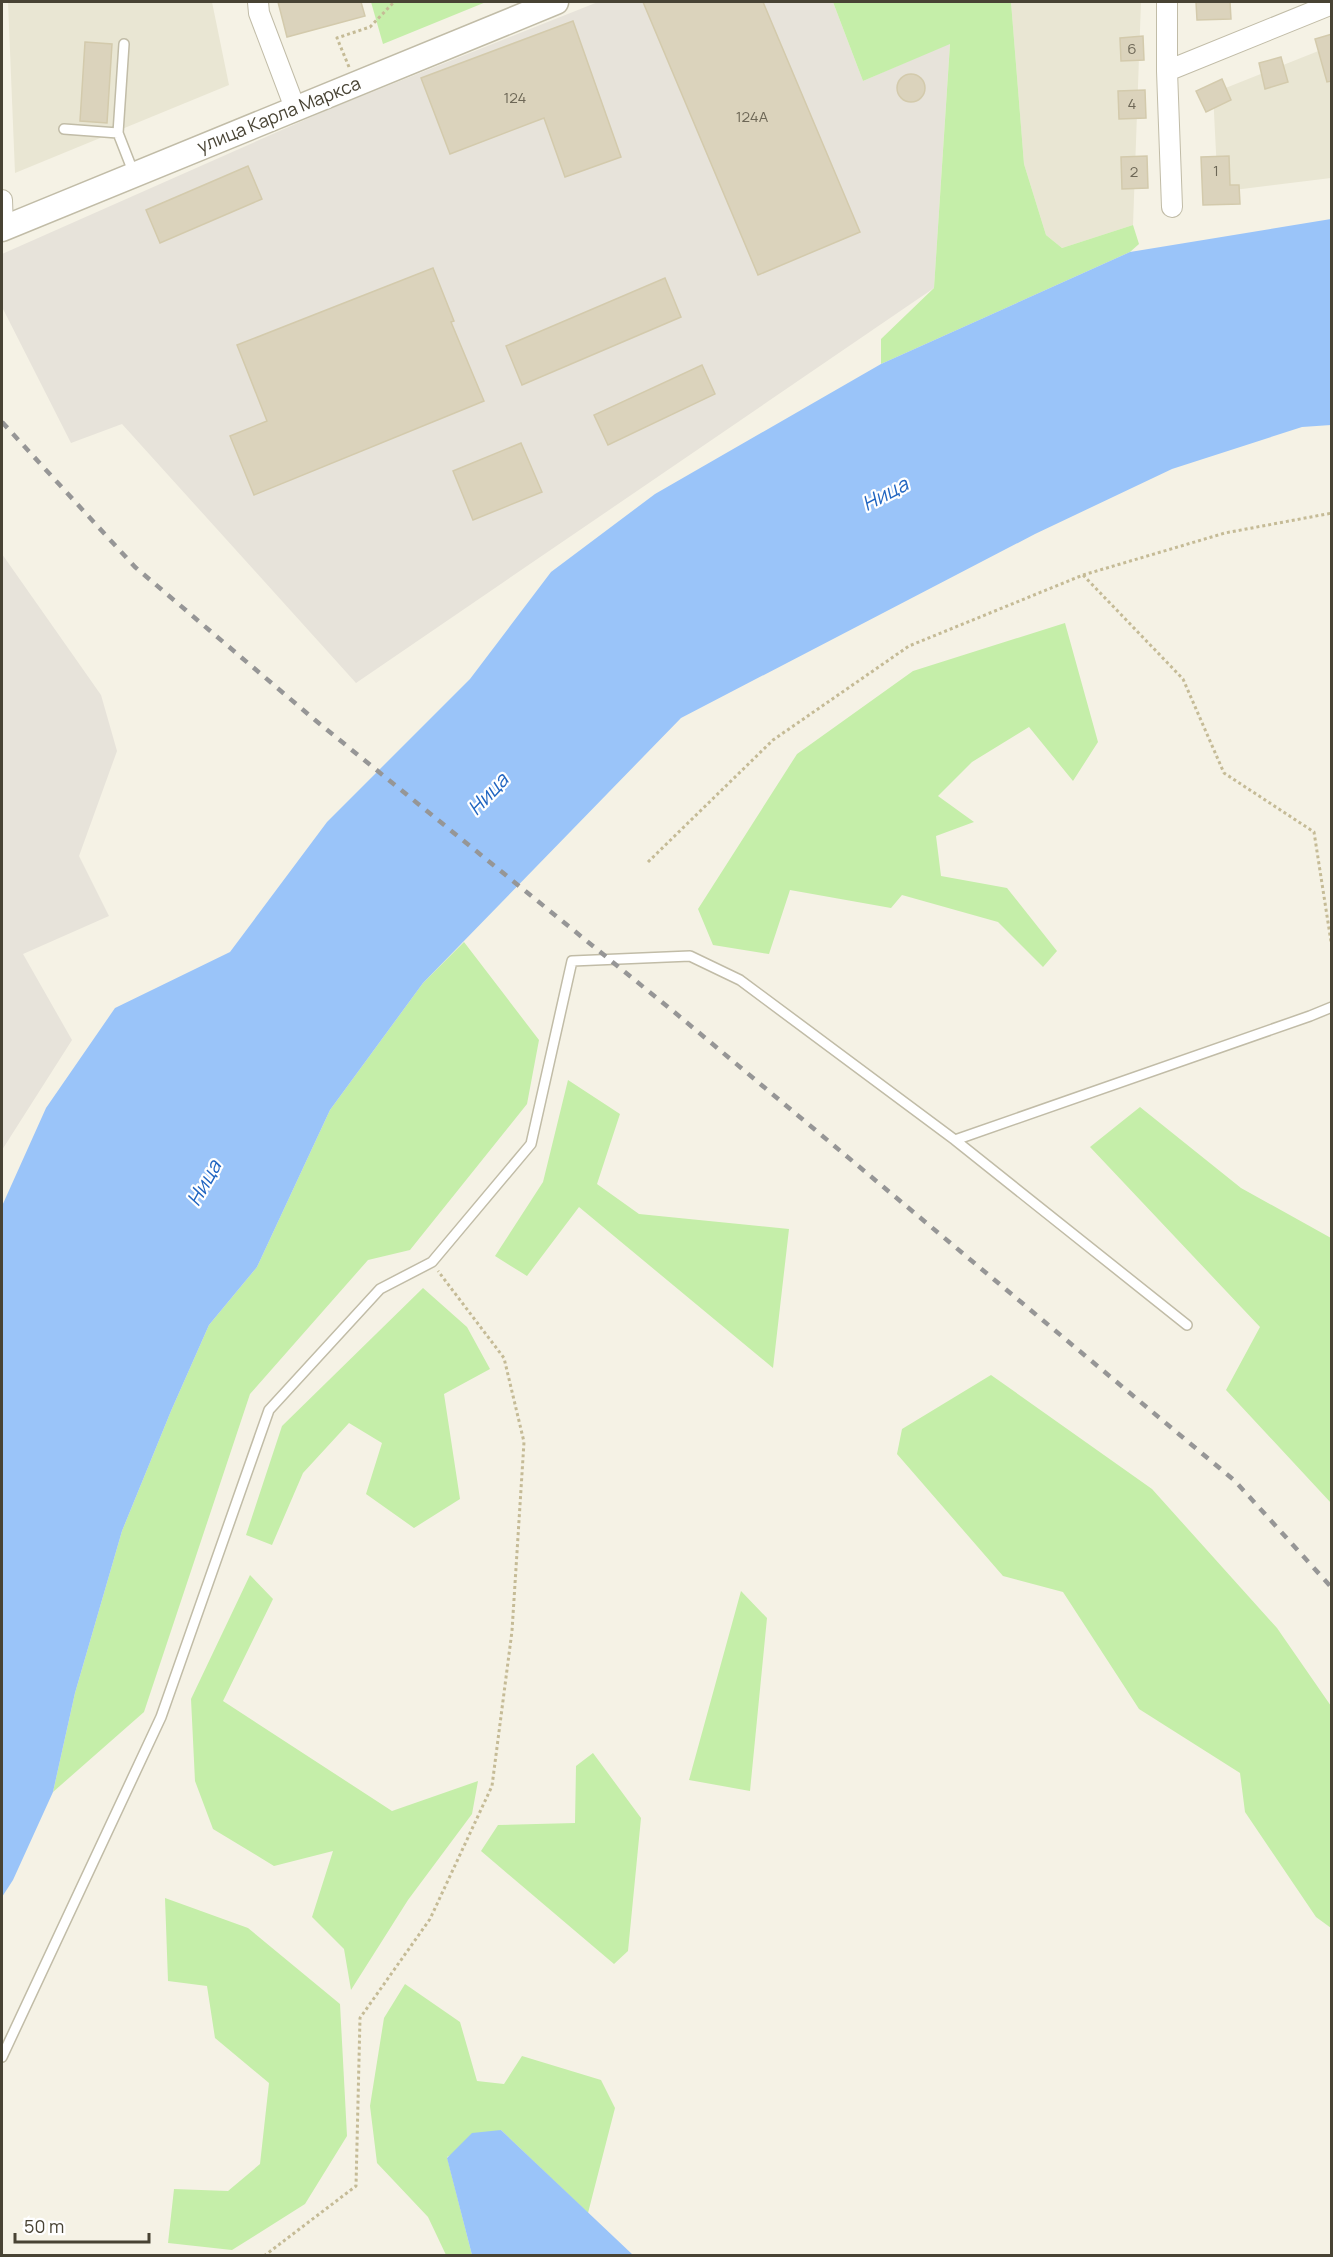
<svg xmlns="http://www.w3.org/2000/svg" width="1333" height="2257" font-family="Manrope,sans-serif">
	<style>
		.residential { fill: #e9e6d3 }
		.industrial { fill: #e7e3da }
		.green { fill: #c5eea9 }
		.water { fill: #9ac4f9 }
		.building { fill: #dbd3bc; stroke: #d3caac; stroke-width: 1.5 }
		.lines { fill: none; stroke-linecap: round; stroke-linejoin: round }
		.service-casing { stroke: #c1bca7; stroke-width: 12 }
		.minor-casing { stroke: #c1bca7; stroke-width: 22 }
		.tertiary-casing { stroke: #c1bca7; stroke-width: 27 }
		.path { stroke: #c5bb96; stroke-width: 3; stroke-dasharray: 3 3; stroke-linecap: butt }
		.service { stroke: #fff; stroke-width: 9 }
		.minor { stroke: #fff; stroke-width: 20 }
		.tertiary { stroke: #fff; stroke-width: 24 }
		.rail { stroke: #969696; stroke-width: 4.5; stroke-dasharray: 8 8; stroke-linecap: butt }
		.labels { text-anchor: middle; stroke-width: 4.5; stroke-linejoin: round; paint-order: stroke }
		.number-label { font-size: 15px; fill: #6d6756 }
		.street-label { font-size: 18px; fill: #484334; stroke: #fff }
		.water-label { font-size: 20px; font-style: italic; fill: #2065c1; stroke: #fff }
	</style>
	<rect width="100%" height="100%" fill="#f5f2e5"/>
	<path class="residential" d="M8 2H212L229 85 15 173Z
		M1011 2H1141L1133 225 1062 248 1046 235 1024 164Z
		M1331 46V178L1218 192 1213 93Z"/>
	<path class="industrial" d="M598 2H833L863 81 950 43 934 288 356 683 122 424 71 443 2 307V254L327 110Z
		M2 554 101 695 117 751 79 856 109 916 23 954 72 1040 2 1150Z"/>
	<path class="green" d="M371 2H486L383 44Z
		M833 2H1011L1024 164 1046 235 1062 248 1133 225 1139 244 1130 252 881 364V339L934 288 950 44 863 81Z
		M1065 623 1098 742 1073 781 1029 727 972 762 938 796 974 822 936 836 941 876 1007 888 1057 951 1043 967 998 922 902 895 891 908 790 890 769 954 713 945 698 909 797 754 913 671Z
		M464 942 539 1040 527 1104 410 1250 368 1260 250 1394 144 1712 53 1792 75 1693 122 1531 171 1411 209 1325 257 1267 330 1110 423 983Z
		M568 1080 620 1114 597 1184 639 1214 789 1229 773 1368 579 1207 527 1276 495 1256 543 1182Z
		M1140 1107 1241 1188 1331 1238V1503L1226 1390 1260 1327 1090 1147Z
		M423 1288 467 1327 490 1369 444 1394 460 1499 414 1528 366 1494 382 1443 349 1423 303 1473 272 1545 246 1535 282 1426Z
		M991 1375 1152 1489 1277 1628 1331 1706V1928L1316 1917 1245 1812 1240 1773 1139 1709 1063 1592 1003 1576 897 1454 902 1429Z
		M250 1575 273 1599 223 1701 392 1811 478 1781 472 1814 408 1900 351 1990 344 1949 312 1917 333 1851 274 1866 213 1829 195 1781 191 1699Z
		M741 1591 767 1618 750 1791 689 1780Z
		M593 1753 641 1818 628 1951 614 1964 481 1851 498 1825 575 1823 576 1766Z
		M165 1898 248 1928 340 2004 347 2136 305 2204 232 2250 168 2243 174 2189 228 2191 260 2164 269 2083 215 2038 207 1986 168 1981Z
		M405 1984 460 2022 477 2081 504 2084 522 2056 601 2080 615 2108 588 2213 501 2130 447 2157 472 2255H446L428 2217 377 2163 370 2106 384 2018Z"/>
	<path class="water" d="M1331 219V425L1302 427 1172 469 1035 534 681 718 423 983 330 1110 257 1267 209 1325 171 1411 122 1531 75 1693 53 1792 13 1880 2 1897V1206L46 1108 115 1008 230 952 327 822 470 679 551 572 655 494 881 364 1130 252Z
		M501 2130 633 2255H472L447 2158 472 2133Z"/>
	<path class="building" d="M278 2H361L365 16 287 37Z
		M643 2H763L860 232 758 275Z
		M1196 2H1230L1231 19 1197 20Z
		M573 21 621 157 565 177 544 118 450 154 421 78Z
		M1332 34V81L1327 82 1315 39Z
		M1143 36 1144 60 1121 61 1120 38Z
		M85 42 112 44 107 123 80 121Z
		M1281 57 1288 82 1265 89 1259 63Z
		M897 88a14 14 0 1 1 28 0a14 14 0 1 1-28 0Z
		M1222 79 1231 100 1206 112 1196 91Z
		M1145 90 1146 118 1119 119 1118 91Z
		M1147 156 1148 188 1122 189 1121 157Z
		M1229 156 1230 185H1239L1240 204 1203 205 1201 157Z
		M248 166 262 199 160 243 146 210Z
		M433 268 454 321 451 322 484 401 254 495 230 436 267 421 237 345Z
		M665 278 681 317 522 385 506 346Z
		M702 365 715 394 608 445 594 415Z
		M521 443 542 492 473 520 453 471Z"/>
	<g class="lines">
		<defs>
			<path id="service" d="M124 44 118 133 134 174
				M64 129 118 133
				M955 1140 1187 1325
				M2 2057 161 1717 269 1410 380 1289 432 1262 531 1144 572 961 690 956 740 980 955 1140 1310 1016 1332 1007"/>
			<path id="minor" d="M258 2 259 13 295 108
				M1167 2V71L1172 207
				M1167 71 1332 4
				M2 200 3 228"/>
			<path id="tertiary" d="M2 229 556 2"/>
		</defs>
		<use href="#service" class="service-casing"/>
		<use href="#minor" class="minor-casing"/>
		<use href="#tertiary" class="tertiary-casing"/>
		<path class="path" d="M349 67 337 38 370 27 394 2
			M1083 575 1225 533 1332 513
			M648 862 773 740 909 646 1083 575 1183 679 1224 773 1314 832 1332 948
			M264 2256 356 2186 360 2018 430 1919 492 1786 512 1631 524 1442 504 1358 438 1271"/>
		<use href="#service" class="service"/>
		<use href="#minor" class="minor"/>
		<use href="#tertiary" class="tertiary"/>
		<path class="rail" d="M2 422 135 567 315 720 679 1016 1235 1481 1332 1588"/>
	</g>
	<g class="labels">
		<g class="number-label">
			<text x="1132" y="54">6</text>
			<text x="515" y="103">124</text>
			<text x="1132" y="109">4</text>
			<text x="752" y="122">124А</text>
			<text x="1216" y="176">1</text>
			<text x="1134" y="177">2</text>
		</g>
		<g class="street-label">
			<text transform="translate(279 115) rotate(-22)" y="6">улица Карла Маркса</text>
		</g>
		<g class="water-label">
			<text transform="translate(885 494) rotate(-28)" y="7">Ница</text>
			<text transform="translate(488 794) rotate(-47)" y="7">Ница</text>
			<text transform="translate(204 1183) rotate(-61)" y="7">Ница</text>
		</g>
	</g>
	<rect width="1333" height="2257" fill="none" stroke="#484334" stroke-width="6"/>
	<path d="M15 2233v9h134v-9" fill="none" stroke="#484334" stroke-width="3"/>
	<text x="24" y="2233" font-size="18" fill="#484334" stroke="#ffffff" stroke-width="4.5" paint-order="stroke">50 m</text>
</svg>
